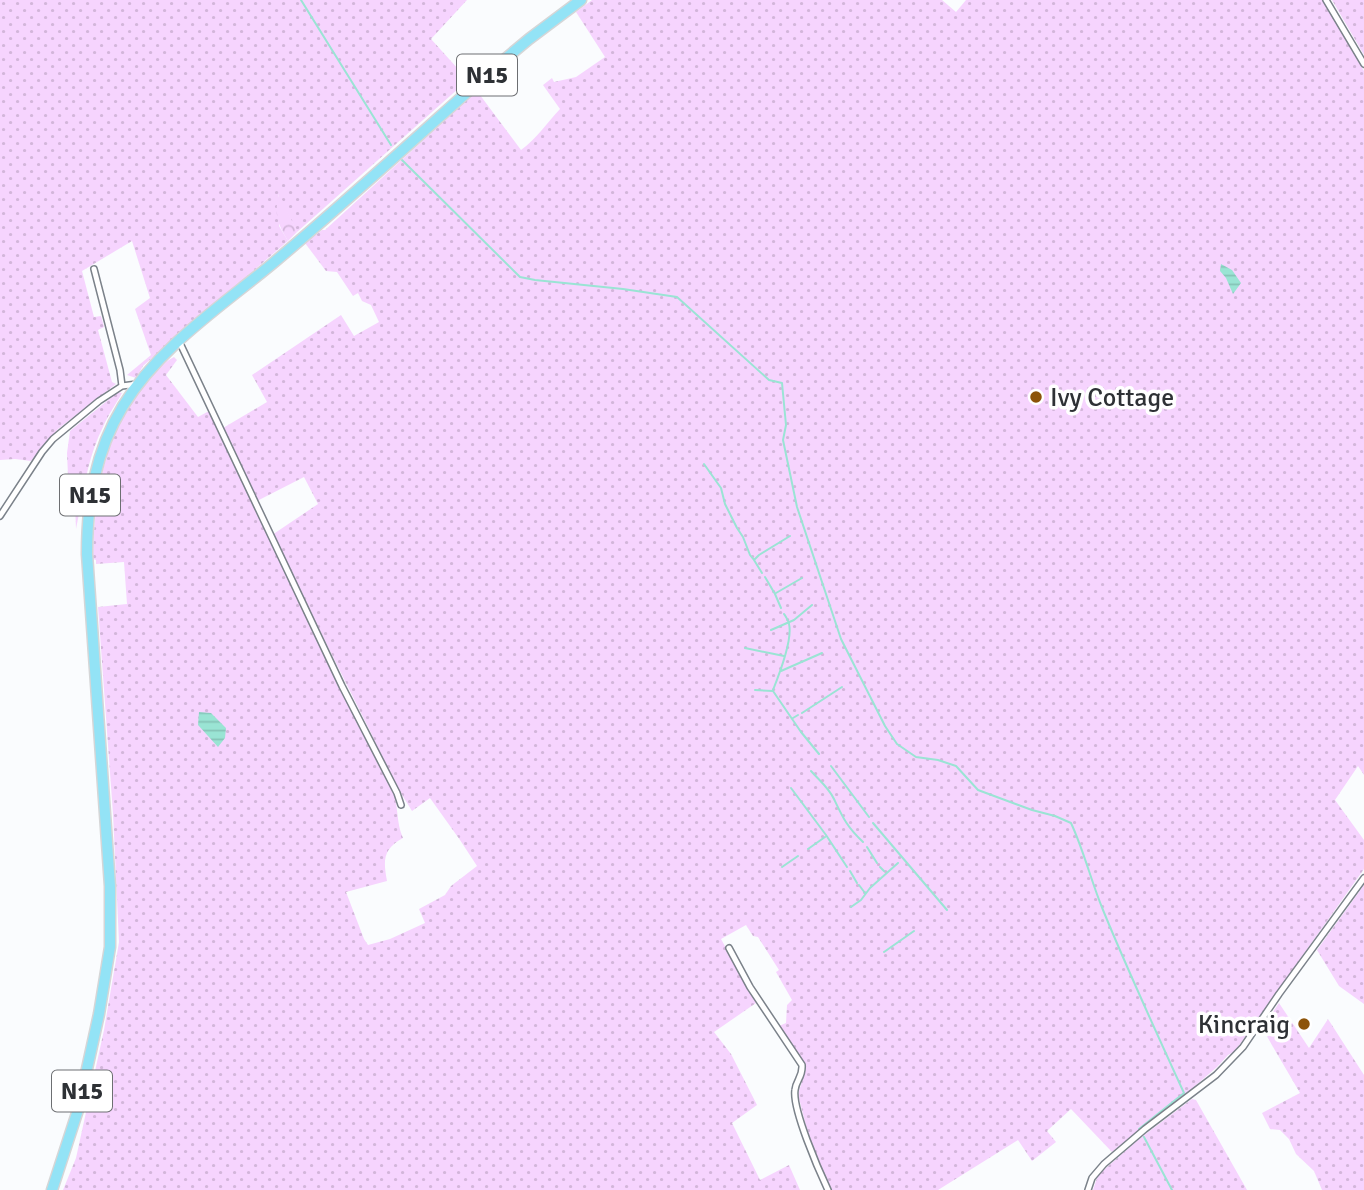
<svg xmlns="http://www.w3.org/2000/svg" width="1364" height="1190" font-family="Signika,sans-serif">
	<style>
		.grass { fill: url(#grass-dots) }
		.forest { fill: url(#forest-crowns) }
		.water { fill: url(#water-rules) }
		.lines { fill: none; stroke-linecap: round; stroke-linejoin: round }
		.stream { stroke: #9ae4d4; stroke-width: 2 }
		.street-casing { stroke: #7b828a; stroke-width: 8 }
		.highway-casing { stroke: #d5d6d7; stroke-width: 13 }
		.street { stroke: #fff; stroke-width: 5 }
		.highway { stroke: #93e3f6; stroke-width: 10 }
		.poi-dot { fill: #8c5309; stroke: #fff; stroke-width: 2.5 }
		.labels { text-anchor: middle; stroke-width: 7; stroke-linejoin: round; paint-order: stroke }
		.shield { fill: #fff; stroke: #6d6f72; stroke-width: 2 }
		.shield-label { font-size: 24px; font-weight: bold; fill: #2e3135 }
		.poi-label { font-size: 26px; fill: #2e3135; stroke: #fff; text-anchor: start }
	</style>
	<defs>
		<pattern id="grass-dots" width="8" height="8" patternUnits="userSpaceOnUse" patternTransform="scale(1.75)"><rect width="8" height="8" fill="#f6d4fe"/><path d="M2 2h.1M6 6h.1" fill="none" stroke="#d3b6da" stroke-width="1.8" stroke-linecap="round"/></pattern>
		<pattern id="forest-crowns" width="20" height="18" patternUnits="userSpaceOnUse" patternTransform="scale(1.75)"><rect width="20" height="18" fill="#f6d4fe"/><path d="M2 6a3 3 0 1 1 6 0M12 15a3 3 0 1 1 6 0" fill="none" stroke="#d3b6da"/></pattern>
		<pattern id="water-rules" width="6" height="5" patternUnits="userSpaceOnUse" patternTransform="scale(1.75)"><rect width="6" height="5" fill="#9ae4d4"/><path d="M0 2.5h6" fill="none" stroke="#85c4b7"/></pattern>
	</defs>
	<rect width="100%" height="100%" fill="#fafcfe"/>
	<path class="grass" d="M0 0H467L431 39 468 80 297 232 278 194 279 226 288 241 161 350 143 366 136 378 127 375 151 355 135 309 150 298 132 241 82 271 94 317 101 316 104 327 98 330 112 382 116 384 58 429 31 461 15 459 0 460Z
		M592 0H942L956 12 966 0H1323L1364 71V775L1358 766 1335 800 1364 840V869L1235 1051 1228 1055 1217 1067 1188 1092 1112 1152 1071 1109 1047 1131 1056 1142 1032 1161 1018 1140 938 1190H831L823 1175 806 1126 798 1094 806 1069 779 1026 786 1023 787 1005 792 1000 776 972 779 970 758 937 753 936 746 925 721 939 756 1003 714 1032 731 1054 757 1105 732 1123 760 1180 789 1165 800 1190H63L76 1158 104 1030 119 942 113 814 98 607 127 604 124 562 96 564V560L93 559C94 495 104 432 147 383 155 373 163 362 174 357L177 360 166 375 198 417 209 411C268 539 330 665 393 792 399 808 396 823 403 838 383 849 383 860 387 881L346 892 364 939 368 945 390 939 425 923 419 909 445 895 451 886 477 866 460 840 430 798 412 811 391 777 370 731 272 535 318 504 304 477 257 501 223 428 267 402 252 375 341 315 354 336 379 322 371 305 362 301 358 293 353 296 337 272 326 271 305 243 322 230H325L477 91 521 150C536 139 547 123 560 109L543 85 552 78 554 82 576 77 605 57 576 12Z
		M1332 0H1364V55Z
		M118 392 122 393C116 404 108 415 103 427 87 458 83 495 76 529L75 504 68 476 67 453 70 431Z
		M1364 885V1004L1339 986 1317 950Z
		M1279 1003 1309 1048 1328 1019 1364 1075V1190H1322L1314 1171 1296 1154 1289 1139 1280 1130 1270 1129 1262 1113 1300 1093 1262 1028Z
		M1192 1099 1196 1100 1247 1190H1093L1098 1175 1139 1139Z"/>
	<path class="forest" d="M279 193 297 232 288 241C277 223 274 214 279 193Z"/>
	<path class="water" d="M1221 264 1232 270 1241 283 1233 294 1226 278 1220 271Z
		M199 712 211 713 226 728 225 738 218 747 198 725Z"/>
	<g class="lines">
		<path class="stream" d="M301 0 391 145
			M402 160 520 277 535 280 623 289 677 297 769 380 782 383 786 425 783 440 797 507 841 639 885 726 897 744 916 757 938 760 956 766 978 790 1032 810 1055 816 1071 823C1084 851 1091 881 1103 910 1128 971 1156 1032 1184 1093L1139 1129
			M704 464 721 488 725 504 737 528 743 537 750 555 754 560
			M762 573 754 560 759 555 790 536
			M765 577 775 594 781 608
			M776 593 802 578
			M771 630 794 620 812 605
			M745 648 784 656
			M781 671 822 653
			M755 690 773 691 801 732 819 754
			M773 690C779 675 793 640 789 624 789 622 785 615 784 614
			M802 713 842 687
			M793 718 798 715
			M831 766 869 817
			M811 771C819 780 829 788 834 799 843 818 847 827 863 842
			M791 788 826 835 847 867
			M873 823 947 910
			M867 847 877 863
			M808 849 825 837
			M782 867 798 856
			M880 867 884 871
			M850 871 857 883
			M859 885 865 893
			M851 907 861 900 870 888 898 863
			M884 952 914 931
			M1144 1137 1172 1190"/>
		<defs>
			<path id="street" d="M1326 0 1364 64
				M94 269 120 370 122 386
				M179 341 342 686 397 793 401 805
				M0 516 42 452 53 439 99 401 122 386 137 384
				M729 948 750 987 802 1065C803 1077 796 1080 795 1090 792 1109 819 1171 828 1190
				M1088 1190 1092 1178 1104 1164 1145 1129 1216 1075 1243 1047 1279 994 1364 878"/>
			<path id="highway" d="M52 1190 78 1110 99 1014 110 947V886L87 554C87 502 95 452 123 406 159 347 220 307 272 264 347 201 419 135 492 70L529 39 581 0"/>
		</defs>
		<use href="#street" class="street-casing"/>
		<use href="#highway" class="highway-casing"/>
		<use href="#street" class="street"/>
		<use href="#highway" class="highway"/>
	</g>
	<g class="poi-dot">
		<circle cx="1036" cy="397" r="7"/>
		<circle cx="1304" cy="1024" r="7"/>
	</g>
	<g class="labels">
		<g class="shield">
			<rect x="457" y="54.5" width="60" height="41" rx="5"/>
			<rect x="60" y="474.5" width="60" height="41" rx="5"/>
			<rect x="52" y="1070.5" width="60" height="41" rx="5"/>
		</g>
		<g class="shield-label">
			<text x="487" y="83">N15</text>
			<text x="90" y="503">N15</text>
			<text x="82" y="1099">N15</text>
		</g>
		<g class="poi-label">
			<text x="1050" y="406">Ivy Cottage</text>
			<text x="1290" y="1033" text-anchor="end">Kincraig</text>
		</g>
	</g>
</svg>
